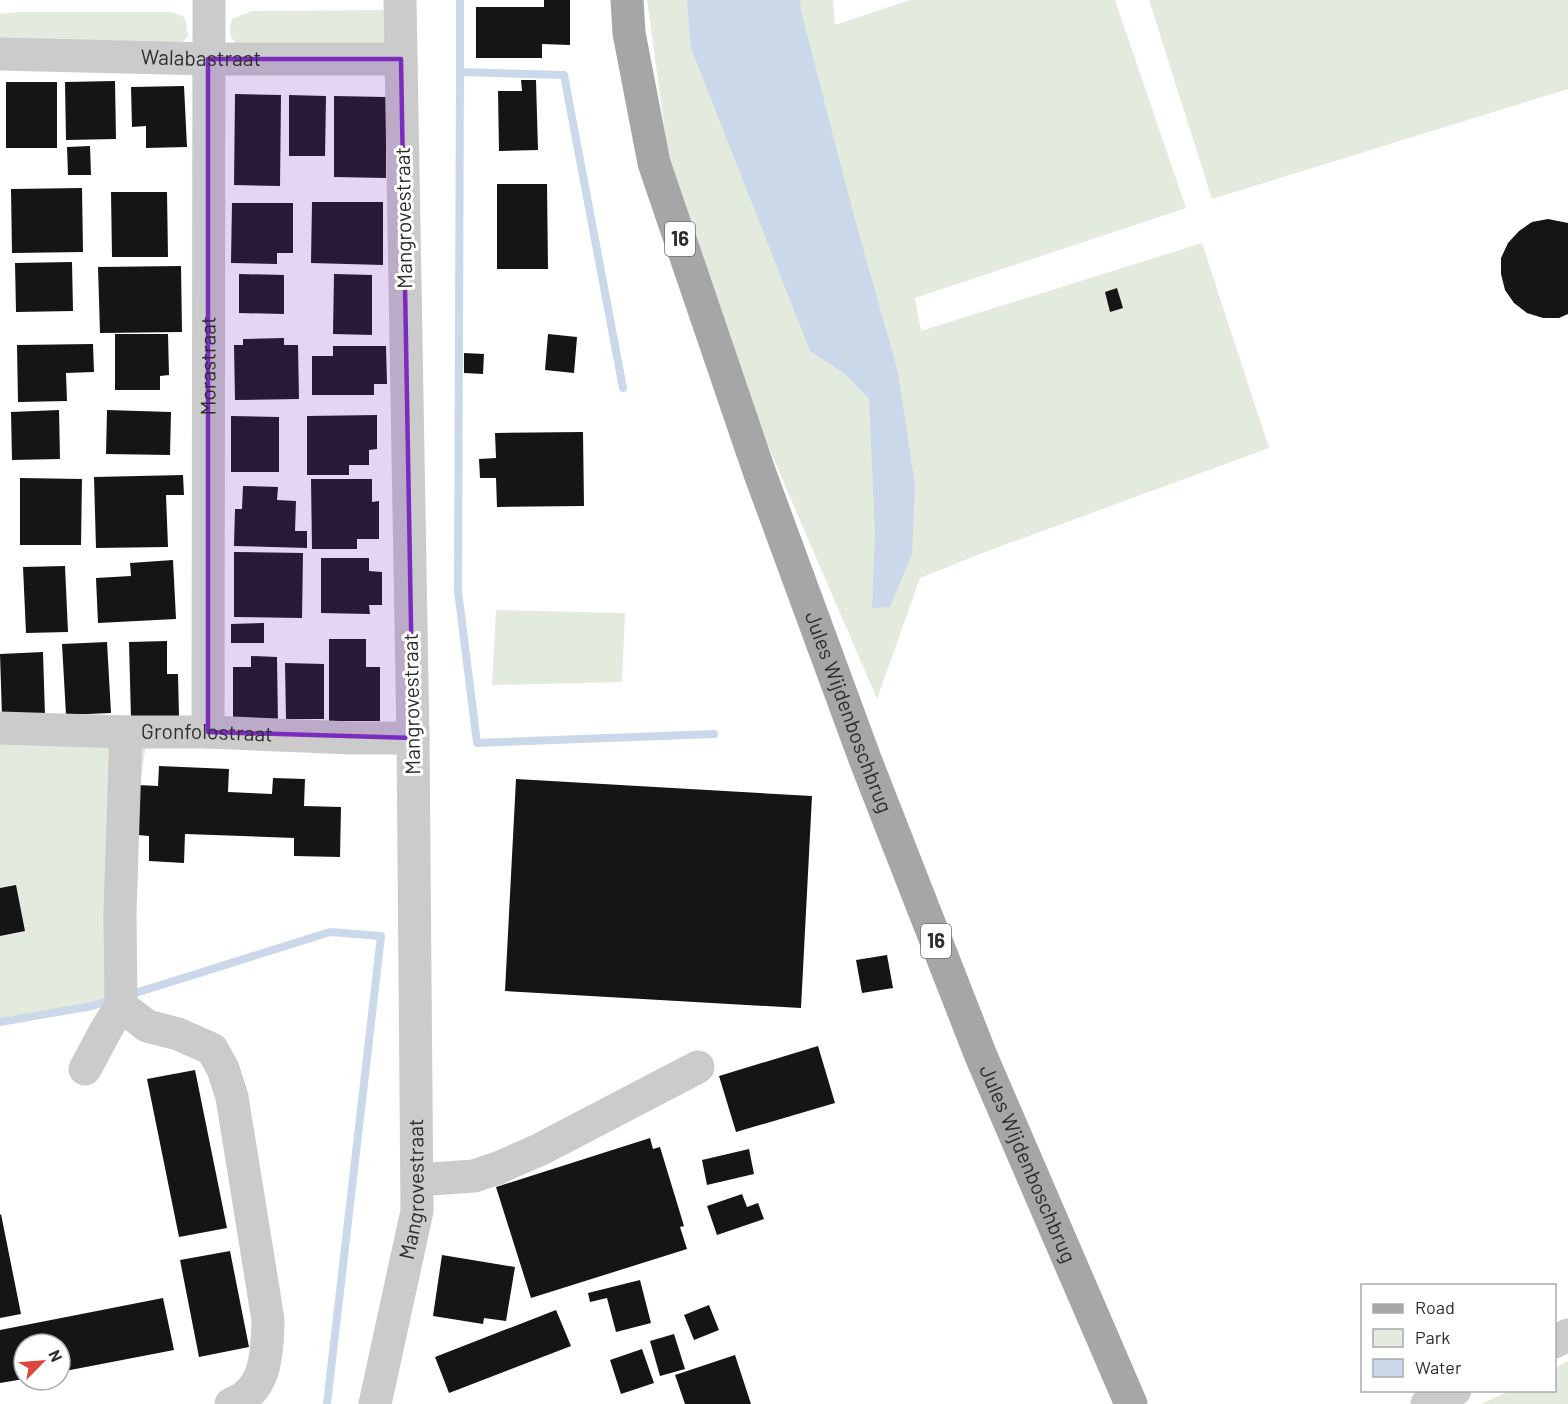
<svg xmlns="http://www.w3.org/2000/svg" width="1568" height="1404" font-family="Barlow,sans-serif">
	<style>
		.green { fill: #e2ebdd }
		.water { fill: #cad8ea }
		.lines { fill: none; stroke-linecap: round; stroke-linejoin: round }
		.stream { stroke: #cad8ea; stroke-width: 8 }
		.building { fill: #151515 }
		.minor { stroke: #cbcbcb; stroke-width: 33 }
		.major { stroke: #a6a6a6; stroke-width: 33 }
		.marked { fill: #7b2cbf; fill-opacity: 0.2; stroke: #7b2cbf; stroke-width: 4.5; stroke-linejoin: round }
		.labels { text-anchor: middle; stroke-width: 6; stroke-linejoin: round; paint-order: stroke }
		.shield { fill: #fff; stroke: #6d6d6d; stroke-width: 1.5 }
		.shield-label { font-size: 20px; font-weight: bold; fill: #2e2e2e }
		.street-label { font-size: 21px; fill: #2e2e2e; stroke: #fff }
	</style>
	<rect width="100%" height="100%" fill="#fff"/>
	<path class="green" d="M647 0H833L835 25 910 0H1115L1186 208 915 298 921 331 1202 243 1269 448 985 552 920 578 877 699 737 374 668 154Z
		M1149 0H1568V89L1212 199Z
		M387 10 388 49 239 46 231 38 230 27 232 19 252 11Z
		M21 12H171L183 16 186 21 188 37 181 43H0V14Z
		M496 610 625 613 622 682 492 685Z
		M0 738 146 744 123 911V996L92 1006 0 1022Z
		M1568 1361V1404H1481L1509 1391 1554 1390 1555 1368Z"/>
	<path class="water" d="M687 0H800L801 11 855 220 898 372 915 486 912 554 890 607 872 608 875 533 869 399 845 374 810 351 691 48Z"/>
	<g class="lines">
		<path class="stream" d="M460 0V72
			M623 388 564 75 460 72 458 591 477 743 714 734
			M129 995 330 932 381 936 327 1404
			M0 1022 92 1006 114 999"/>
	</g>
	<path class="building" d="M544 0H570V45L542 44V58H476V7H544Z
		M521 80H536L538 150 499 151 498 91H522Z
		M115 81 116 139 66 140 65 82Z
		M6 82H57V148H6Z
		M184 86 187 147 146 148V126L132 127 131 87Z
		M235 94 281 95 280 186 234 185Z
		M289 95 326 96 325 156H289Z
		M334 96 386 97V178L334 177Z
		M90 146 91 175H68L67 147Z
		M497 184H547L548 269H497Z
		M82 188 83 252 12 253 11 189Z
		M111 192H167L168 257H112Z
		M312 202H383V265L311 263Z
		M232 203H293V253H277V264L231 263Z
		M1548 219 1568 223V314L1559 318H1543L1527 313 1514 303 1505 290 1501 274V258L1508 243 1519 231 1532 222Z
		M72 262 73 311 16 312 15 263Z
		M181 266 182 332 100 333 98 267Z
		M239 274 284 275V314L239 313Z
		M334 274 372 275V335L333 334Z
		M1117 288 1123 308 1110 312 1105 292Z
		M115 334H168L169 375 160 376V390H115Z
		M548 334 577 337 574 373 545 370Z
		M284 338V345H298L299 399 235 400 234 345H243V339Z
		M93 344 94 372 66 373 67 401 18 402 17 345Z
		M333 346H386L387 384H374V395H312V356H333Z
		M464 353 484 354 483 374 464 373Z
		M59 410 60 459 12 460 11 412Z
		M107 410 171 412 170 455 106 454Z
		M377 415V449L369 450V465H349V475H307V416Z
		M231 416 279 417V472H231Z
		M583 432 584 506 497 507 496 478H480L479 459 496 458 495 433Z
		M183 475 184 495H166L168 547 96 548 94 477Z
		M20 478 82 479 81 545H20Z
		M311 479H372V502L379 501V539H357V549H312Z
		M243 486 278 487 277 500 296 501 295 531H307V548L234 546 235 509H242Z
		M234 552 303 553 302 618 234 617Z
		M321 558H369V571L382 572V605H369L370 614 321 613Z
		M173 560 176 619 98 623 96 578 131 576 130 563Z
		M65 566 68 632 26 633 23 567Z
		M264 623V643H231V624Z
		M329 639H366V667H380V721H329Z
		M167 641V674H178L179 717 131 719 129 642Z
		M107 642 111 713 66 715 62 644Z
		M43 652 45 716 2 717 0 654Z
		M251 656 277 657 278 725H233V667H251Z
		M285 663 324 664V719H286Z
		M159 766 229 769 228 792 272 794 273 778 305 779 304 806 341 807 340 857 294 856V838L185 834 184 863 149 861V836L138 835V785L158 786Z
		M516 779 812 796 801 1008 505 991Z
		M16 885 25 931 0 936V888Z
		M887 955 893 988 862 993 856 960Z
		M818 1046 835 1103 736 1132 719 1076Z
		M195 1070 227 1228 179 1237 147 1079Z
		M650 1138 653 1149 660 1147 684 1226 680 1227 687 1249 531 1298 496 1187Z
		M749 1149 754 1174 707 1185 702 1160Z
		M742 1194 747 1207 758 1203 764 1219 717 1235 707 1206Z
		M1 1214 21 1314 0 1318V1215Z
		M230 1251 249 1347 199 1357 180 1260Z
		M442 1255 515 1267 506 1321 484 1318 483 1324 433 1316Z
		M640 1280 651 1323 616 1332 607 1298 590 1302 588 1293Z
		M163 1298 174 1350 60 1372V1344H24V1379L0 1383V1330Z
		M709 1305 719 1330 694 1340 684 1315Z
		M556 1310 571 1346 449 1393 435 1357Z
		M674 1334 685 1369 660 1376 650 1341Z
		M642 1349 654 1383 621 1394 610 1360Z
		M735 1355 751 1404H685L675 1375Z"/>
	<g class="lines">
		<g class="minor">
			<path id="s1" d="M0 54 208 59H401"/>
			<path id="s2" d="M0 728 126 732H208L352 738H413"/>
			<path d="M126 732 120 912 121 1006 147 1026 178 1034 212 1049 223 1069 232 1097 268 1320C267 1353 267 1391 231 1404"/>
			<path id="s3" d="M208 732 209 0"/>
			<path d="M85 1069 107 1028 121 1006"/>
			<path d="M417 1180 474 1176 498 1168 541 1149 698 1067"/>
			<path d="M1554 1342 1568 1335"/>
			<path id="s4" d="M375 1404 417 1211 413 738 400 0"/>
			<path d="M1427 1404 1455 1390"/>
		</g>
		<path class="major" id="s5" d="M627 0 629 33 654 163 759 471 865 759 981 1056 1131 1404"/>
	</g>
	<path class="marked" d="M208 59H401L413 738 208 732Z"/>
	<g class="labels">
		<g class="shield">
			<rect x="665" y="222" width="30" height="34" rx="4.5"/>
			<rect x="921" y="924" width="30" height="34" rx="4.5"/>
		</g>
		<g class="shield-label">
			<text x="680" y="246">16</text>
			<text x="936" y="948">16</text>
		</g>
		<g class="street-label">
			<text dy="7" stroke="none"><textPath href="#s1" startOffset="201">Walabastraat</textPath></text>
			<text transform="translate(404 218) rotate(-91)" y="7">Mangrovestraat</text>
			<text dy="7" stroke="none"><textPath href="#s3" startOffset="366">Morastraat</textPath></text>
			<text transform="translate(412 704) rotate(-91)" y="7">Mangrovestraat</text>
			<text dy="7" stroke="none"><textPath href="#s5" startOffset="748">Jules Wijdenboschbrug</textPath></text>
			<text dy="7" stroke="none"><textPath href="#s2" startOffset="207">Gronfolostraat</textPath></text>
			<text dy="7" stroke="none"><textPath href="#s5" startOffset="1234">Jules Wijdenboschbrug</textPath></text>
			<text dy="7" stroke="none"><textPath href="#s4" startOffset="219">Mangrovestraat</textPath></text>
		</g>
	</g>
	<rect x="1361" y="1284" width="195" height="108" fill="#ffffff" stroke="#ababab" stroke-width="1.5"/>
	<rect x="1373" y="1304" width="30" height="9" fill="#a6a6a6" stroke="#ababab" stroke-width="1.5"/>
	<text x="1415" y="1314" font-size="18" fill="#2e2e2e">Road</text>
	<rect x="1373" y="1329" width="30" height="18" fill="#e2ebdd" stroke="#ababab" stroke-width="1.5"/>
	<text x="1415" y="1344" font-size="18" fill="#2e2e2e">Park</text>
	<rect x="1373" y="1359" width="30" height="18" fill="#cad8ea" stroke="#ababab" stroke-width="1.5"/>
	<text x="1415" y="1374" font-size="18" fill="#2e2e2e">Water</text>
	<g transform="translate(42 1362) rotate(65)"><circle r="28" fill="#ffffff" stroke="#ababab" stroke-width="1.5"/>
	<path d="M0-4.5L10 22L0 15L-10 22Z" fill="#db483b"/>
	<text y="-9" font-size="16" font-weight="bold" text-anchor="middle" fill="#2e2e2e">N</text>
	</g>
</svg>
